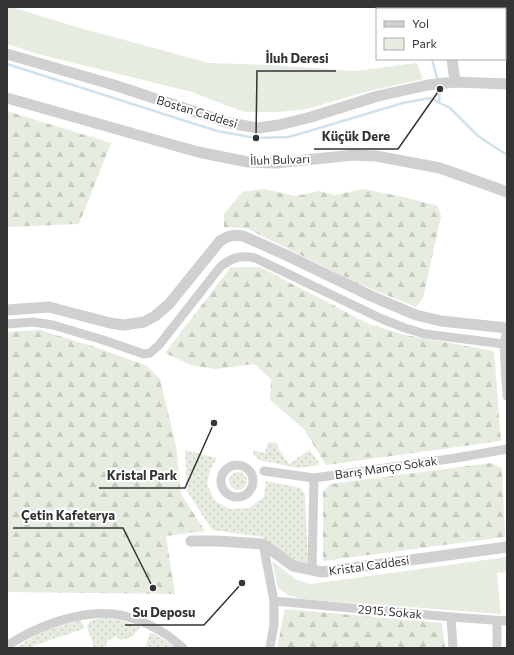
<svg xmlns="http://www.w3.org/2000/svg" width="514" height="655" font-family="Commissioner,sans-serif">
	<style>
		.grass { fill: url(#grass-dots) }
		.forest { fill: url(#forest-firs) }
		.park { fill: #e6ecdf }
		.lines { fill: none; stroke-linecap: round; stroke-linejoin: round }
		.stream { stroke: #cfe2ee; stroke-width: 2.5 }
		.minor { stroke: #d0d0d0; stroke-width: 9 }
		.tertiary { stroke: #d0d0d0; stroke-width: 11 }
		.labels { text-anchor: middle; stroke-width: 4; stroke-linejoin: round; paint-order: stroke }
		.street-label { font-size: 12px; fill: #333; stroke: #fff }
		.leader { fill: none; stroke: #333; stroke-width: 1.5 }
		.callout-dot { fill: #333; stroke: #fff; stroke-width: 1.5 }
		.callout-label { font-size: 13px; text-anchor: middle; font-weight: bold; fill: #333; stroke: #fff; stroke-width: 4; stroke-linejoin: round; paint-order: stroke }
	</style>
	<defs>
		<pattern id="grass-dots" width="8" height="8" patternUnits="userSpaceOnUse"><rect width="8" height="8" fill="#e6ecdf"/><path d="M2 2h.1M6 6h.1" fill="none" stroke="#c6cbc0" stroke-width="1.8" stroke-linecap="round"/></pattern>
		<pattern id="forest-firs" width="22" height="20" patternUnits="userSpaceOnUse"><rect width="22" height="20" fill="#e6ecdf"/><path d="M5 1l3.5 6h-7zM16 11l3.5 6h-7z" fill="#c6cbc0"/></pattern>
	</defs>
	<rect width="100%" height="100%" fill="#fff"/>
	<path class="grass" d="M268 442 277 443 278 448 289 464 309 450 318 461 319 465 299 468 259 460 253 453V450L265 453Z
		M185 450 217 458 210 470 207 484 215 501 230 509 249 508 264 497 266 481 301 488 305 495 308 562 298 563 280 551 263 537 212 530 187 491Z
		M229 481a9 9 0 1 1 18 0a9 9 0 1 1-18 0Z
		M104 618 119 620 141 627 132 637 120 640 116 636 106 642 107 646 94 648 87 626 91 620Z
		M81 620 84 629 50 640 29 648H15L43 631Z
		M150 633 156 635 177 648H145Z"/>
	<path class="forest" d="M7 111 111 143 79 224 7 227Z
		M264 189 296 196 319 191 334 195 363 189 404 197 438 206 441 216 423 298 416 307 357 283 246 228 224 227V214L242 192Z
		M231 267H260L369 324 405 335 494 351 501 441 326 465 304 429 270 400 271 379 254 364 215 369 191 365 165 353Z
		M40 330 95 347 147 366 160 379 176 446 181 494 205 531 166 536 175 594 7 592V332Z
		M491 463 502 468 505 537 323 561V492L330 484Z
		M285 609 442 623 445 648H277Z"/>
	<path class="park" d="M7 7H11L73 26 209 63 270 65 355 71 417 63 423 79 365 92 307 109 278 112H244L192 92 38 54 7 44Z
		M507 557V572L497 573 501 614 302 599 288 595 278 588 272 561 297 580 311 584Z"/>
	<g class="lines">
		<path class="stream" d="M418 7 419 9
			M432 59 437 78
			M7 64 217 131 256 138 289 137 403 103 430 98 450 108 478 136 507 155
			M439 103 440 89"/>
		<path class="minor" d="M454 7 476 9
			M505 12H507
			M7 324 33 322 53 325 100 339 144 354 150 353 159 345 221 266C233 257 241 255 255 258L382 319 405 328 425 334 504 344
			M507 330 504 344 507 396
			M221 481a16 16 0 1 1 32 0a16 16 0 1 1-32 0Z
			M264 471 314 478 456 458 507 449
			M263 544 274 601V624L270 648
			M312 571 314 478
			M274 601 451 617 507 621
			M451 617 453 648
			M7 646C35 627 79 610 113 614 139 617 165 631 183 648
			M497 648V621"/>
		<path class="tertiary" d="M447 7V9
			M7 54 114 85 229 123 258 128 279 125 311 117 378 96 428 85 455 82 507 84
			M452 59 455 82
			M7 98 198 152 248 162 276 163 354 155 376 156 440 168 507 192
			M7 310 49 307 110 323 124 325 144 322 155 316 169 304 220 241C228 236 234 234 243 236L286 255 371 296 416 315 441 321 507 328
			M191 541H217L263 544 293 566 322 572 507 547"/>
	</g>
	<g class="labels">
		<g class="street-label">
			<text transform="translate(197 112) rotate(17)" y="4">Bostan Caddesi</text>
			<text transform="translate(280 160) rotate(-2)" y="4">İluh Bulvarı</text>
			<text transform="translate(386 468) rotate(-8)" y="4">Barış Manço Sokak</text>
			<text transform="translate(369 566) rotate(-8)" y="4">Kristal Caddesi</text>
			<text transform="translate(390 612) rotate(5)" y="4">2915. Sokak</text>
		</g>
	</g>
	<path class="leader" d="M256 138L257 71H336M440 89L398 149H314M214 423L185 488H99M153 588L123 528H13M242 583L204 625H125"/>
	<g class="callout-dot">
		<circle cx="256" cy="138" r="4"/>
		<circle cx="440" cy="89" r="4"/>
		<circle cx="214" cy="423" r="4"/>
		<circle cx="153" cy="588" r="4"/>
		<circle cx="242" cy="583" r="4"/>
	</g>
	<g class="callout-label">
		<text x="297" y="63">İluh Deresi</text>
		<text x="356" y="141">Küçük Dere</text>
		<text x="142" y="480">Kristal Park</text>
		<text x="68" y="520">Çetin Kafeterya</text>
		<text x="164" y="617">Su Deposu</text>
	</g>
	<rect width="514" height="655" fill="none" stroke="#333333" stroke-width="16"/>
	<rect x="376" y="8" width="130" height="52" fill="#ffffff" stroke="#adadad"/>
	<rect x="384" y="21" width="20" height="6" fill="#d0d0d0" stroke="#adadad"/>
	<text x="412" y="28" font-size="12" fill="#333333">Yol</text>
	<rect x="384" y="38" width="20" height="12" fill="#e6ecdf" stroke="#adadad"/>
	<text x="412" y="48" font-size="12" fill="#333333">Park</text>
</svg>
